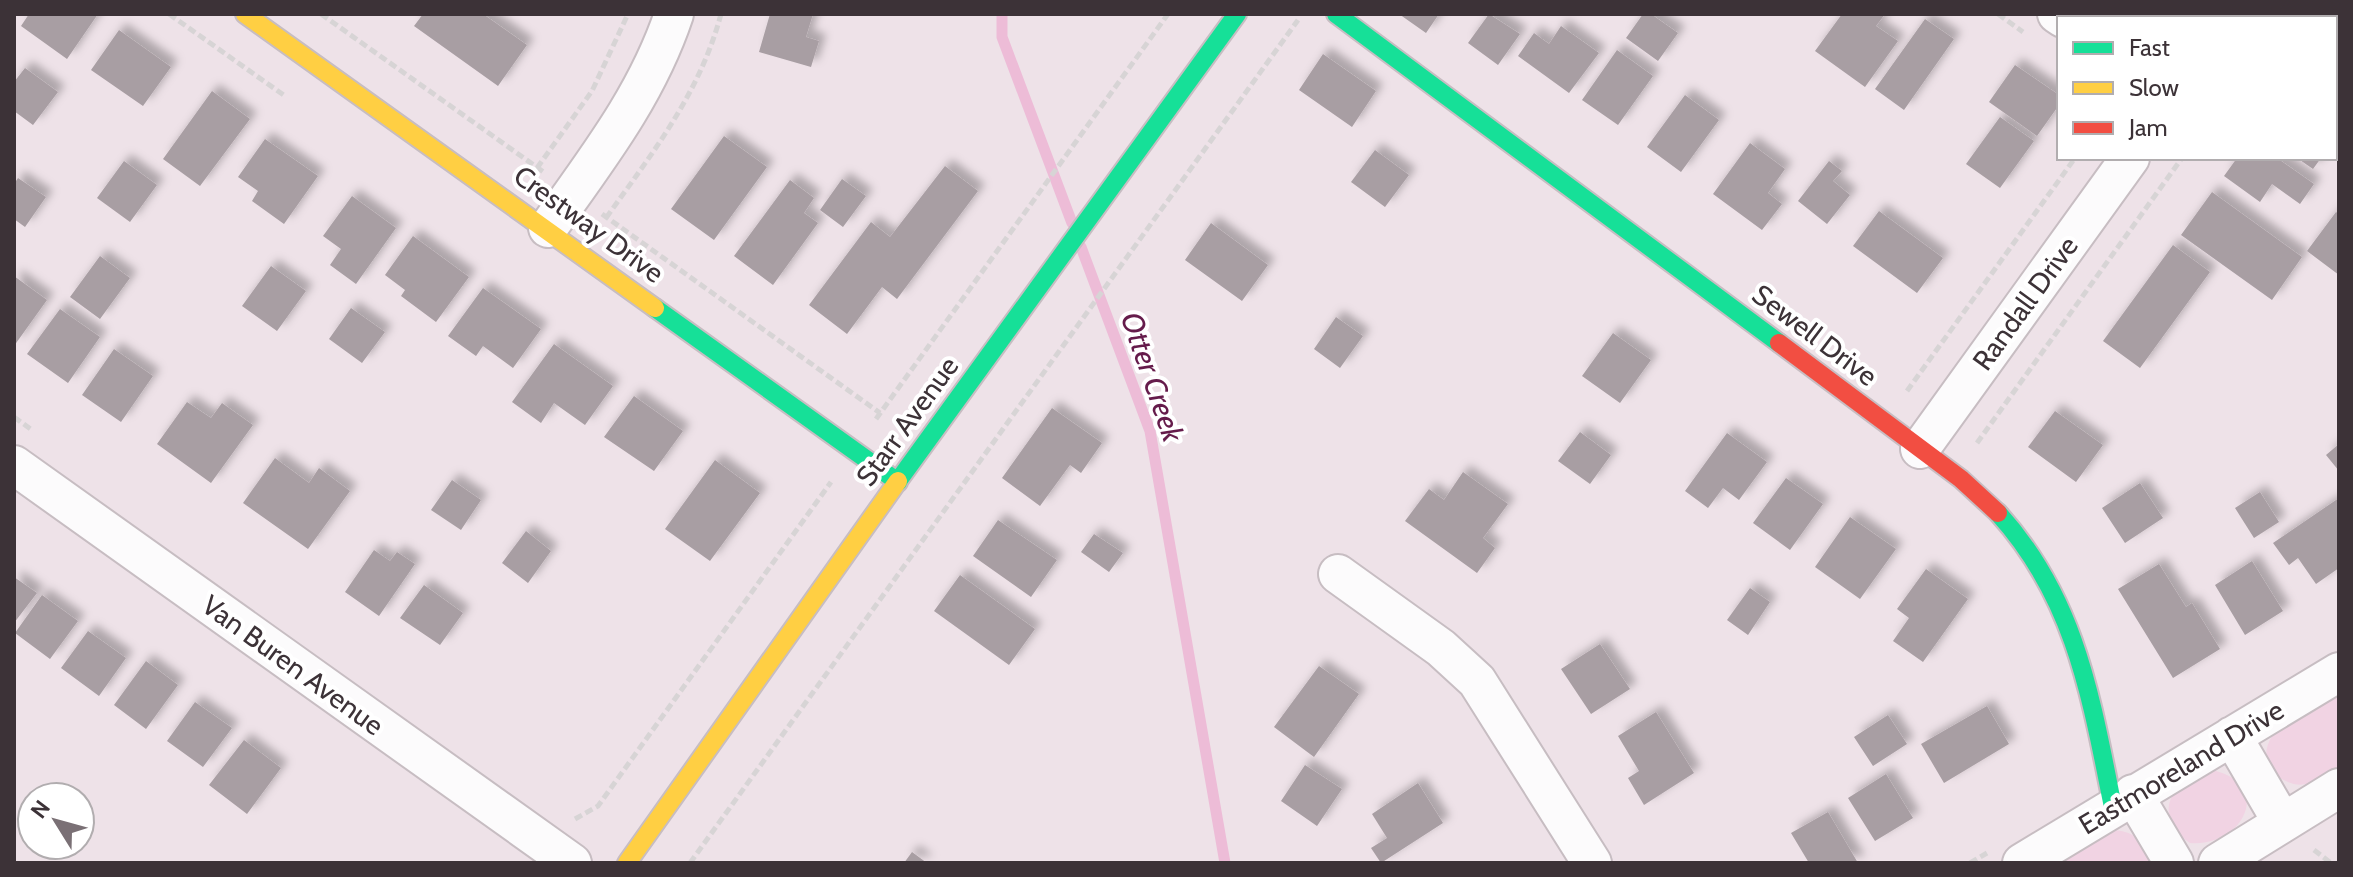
<svg xmlns="http://www.w3.org/2000/svg" width="2353" height="877" font-family="Cabin,sans-serif">
	<style>
		.green { fill: #f1d3e3 }
		.lines { fill: none; stroke-linecap: round; stroke-linejoin: round }
		.stream { stroke: #edbcd7; stroke-width: 11 }
		.building { fill: #a89ea3; filter: url(#shadow) }
		.street-casing { stroke: #c7bdc2; stroke-width: 42 }
		.fast-casing { stroke: #c7bdc2; stroke-width: 22 }
		.slow-casing { stroke: #c7bdc2; stroke-width: 22 }
		.jam-casing { stroke: #c7bdc2; stroke-width: 22 }
		.path { stroke: #d7d4d5; stroke-width: 5; stroke-dasharray: 8 4; stroke-linecap: butt }
		.street { stroke: #fcfbfc; stroke-width: 38 }
		.fast { stroke: #16e098; stroke-width: 18 }
		.slow { stroke: #ffcf43; stroke-width: 18 }
		.jam { stroke: #f24e42; stroke-width: 18 }
		.labels { text-anchor: middle; stroke-width: 8; stroke-linejoin: round; paint-order: stroke }
		.street-label { font-size: 28px; fill: #3c3237; stroke: #fff }
		.water-label { font-size: 30px; font-style: italic; fill: #651b4b; stroke: #fff }
	</style>
	<defs>
		<filter id="shadow"><feDropShadow dx="7" dy="-7" stdDeviation="4" flood-color="#0004"/></filter>
	</defs>
	<rect width="100%" height="100%" fill="#eee2e8"/>
	<path class="green" d="M2339 689V767C2309 786 2300 793 2269 771 2253 727 2308 708 2339 689Z
		M2216 771C2273 786 2243 847 2190 843 2148 815 2174 774 2216 771Z
		M2110 830C2132 830 2147 840 2151 863H2055Z"/>
	<g class="lines">
		<path class="stream" d="M1002 14V37L1072 223
			M1081 247 1150 431 1225 863"/>
	</g>
	<path class="building" d="M29 14H98L67 59 21 26Z
		M423 14H483L527 45 498 86 414 26Z
		M770 14H813L806 37 819 41 811 67 759 52Z
		M1399 14H1439L1426 33Z
		M1489 14 1520 34 1498 65 1468 43Z
		M1643 14H1651L1678 33 1658 61 1626 38Z
		M1842 14H1885L1876 26 1898 41 1865 87 1815 51Z
		M2329 14H2339V62L2335 59 2336 20Z
		M1925 19 1954 39 1904 110 1875 89Z
		M1561 26 1599 53 1569 93 1518 56 1534 33 1549 44Z
		M119 30 171 67 143 106 91 70Z
		M1617 50 1653 76 1618 125 1582 100Z
		M1323 54 1376 91 1352 127 1299 90Z
		M2015 65 2059 95V105L2037 136 1989 102Z
		M25 68 58 92 33 125 14 111V82Z
		M212 91 250 119 200 186 163 159Z
		M2335 92 2339 95V117L2335 123Z
		M1685 95 1719 120 1681 172 1647 147Z
		M2000 117 2034 141 2000 188 1966 164Z
		M724 136 767 167 714 240 671 209Z
		M265 139 318 176 284 224 252 201 258 191 238 177Z
		M1750 143 1785 169 1768 193 1782 204 1762 230 1713 194Z
		M1375 150 1409 175 1385 207 1351 182Z
		M2237 158H2277L2314 184 2300 204 2272 184 2260 202 2224 176Z
		M2297 158H2321L2313 169Z
		M124 161 157 185 130 222 97 198Z
		M1829 161 1842 171 1833 181 1850 195 1827 224 1798 201Z
		M945 166 978 191 897 299 882 287 847 334 809 305 871 222 890 237Z
		M18 178 46 197 25 227 14 219V184Z
		M842 179 866 196 843 227 820 210Z
		M790 180 814 198 804 213 818 223 773 285 734 256Z
		M2212 192 2302 257 2272 300 2181 235Z
		M352 196 396 228 356 284 330 265 341 249 323 236Z
		M1879 211 1943 258 1917 293 1853 246Z
		M2336 212 2339 214V275L2307 251Z
		M1211 223 1268 265 1242 301 1185 260Z
		M413 236 469 277 436 322 401 296 405 290 385 275Z
		M2173 245 2210 272 2140 368 2103 341Z
		M100 256 130 278 100 319 70 297Z
		M271 266 306 291 277 331 242 306Z
		M14 276 47 300 14 346Z
		M483 288 541 329 513 368 483 346 476 356 448 336Z
		M351 308 385 332 362 363 329 339Z
		M60 309 100 337 68 383 27 354Z
		M1336 317 1363 336 1340 368 1314 349Z
		M1613 333 1651 360 1620 403 1582 376Z
		M554 344 613 386 585 425 554 403 541 423 512 402Z
		M114 349 153 376 121 422 82 395Z
		M634 396 683 431 654 471 604 437Z
		M187 402 211 418 222 403 253 425 211 483 157 444Z
		M1052 408 1102 443 1081 473 1070 465 1040 506 1002 478Z
		M2055 411 2103 445 2076 482 2028 447Z
		M1580 432 1611 455 1590 484 1558 461Z
		M1727 433 1767 462 1739 500 1723 488 1708 508 1685 491Z
		M2339 444V471L2326 455Z
		M275 458 309 483 319 468 350 491 308 549 243 503Z
		M715 460 760 493 710 561 665 529Z
		M1463 472 1508 504 1483 538 1495 548 1477 573 1405 521 1429 489 1444 500Z
		M1786 478 1823 504 1790 550 1753 523Z
		M452 480 481 500 461 530 431 510Z
		M2140 483 2163 518 2125 543 2102 508Z
		M2260 492 2279 522 2254 538 2235 508Z
		M2339 498V568L2316 584 2298 558 2289 565 2273 543Z
		M1850 517 1896 549 1860 599 1815 567Z
		M998 520 1057 560 1031 597 973 556Z
		M526 531 551 551 528 583 502 563Z
		M1094 534 1123 553 1109 572 1081 552Z
		M374 550 390 561 397 552 415 564 379 616 345 592Z
		M2252 561 2283 611 2245 635 2215 585Z
		M2159 564 2186 607 2192 603 2220 649 2173 678 2118 589Z
		M1926 569 1968 599 1923 662 1893 641 1909 618 1897 609Z
		M960 575 1035 629 1009 665 934 611Z
		M14 577 37 593 14 623Z
		M424 585 463 613 440 645 400 618Z
		M1750 588 1770 602 1748 635 1727 620Z
		M42 595 78 621 50 659 15 633Z
		M88 631 126 658 99 696 61 668Z
		M1600 644 1630 689 1591 714 1561 669Z
		M146 661 178 685 146 729 114 705Z
		M1319 666 1359 694 1314 757 1274 727Z
		M195 702 232 728 203 767 167 741Z
		M1987 706 2009 744 1944 783 1921 744Z
		M1656 712 1694 773 1644 805 1628 778 1639 771 1618 736Z
		M1888 715 1907 744 1873 766 1854 737Z
		M244 740 281 768 247 814 209 785Z
		M1305 765 1342 789 1317 826 1281 801Z
		M1886 774 1913 818 1875 841 1848 798Z
		M1418 783 1443 823 1381 863 1371 848 1387 838 1372 814Z
		M1828 812 1858 863H1809L1791 833Z
		M912 852 927 863H904Z"/>
	<g class="lines">
		<defs>
			<path id="street" d="M2057 14 2063 18
				M2231 18 2234 14
				M548 228C597 159 647 95 674 14
				M1920 449 2130 158
				M14 465 572 863
				M1338 574 1441 648 1477 681 1592 863
				M2232 736 2282 822
				M2133 794 2174 863
				M2022 863 2339 672
				M2218 863 2339 788"/>
			<path id="fast" d="M1336 14 1779 343
				M655 308 898 482
				M898 481 1237 14
				M1998 513C2076 599 2091 698 2113 807"/>
			<path id="slow" d="M245 14 655 308
				M627 863 898 481"/>
			<path id="jam" d="M1779 343 1961 479 1998 513"/>
		</defs>
		<use href="#street" class="street-casing"/>
		<use href="#fast" class="fast-casing"/>
		<use href="#slow" class="slow-casing"/>
		<use href="#jam" class="jam-casing"/>
		<path class="path" d="M169 14 285 96
			M321 14 545 173
			M1998 14 2023 32
			M2115 14 2121 18
			M2177 18 2180 14
			M2283 18 2286 14
			M537 168 592 91 628 14
			M602 214 880 413
			M606 218C653 152 700 93 721 14
			M1907 391 2075 158
			M14 417 32 430
			M876 419 1168 14
			M1977 443 2182 158
			M575 819 598 806 831 482
			M2314 850 2331 863
			M690 863 1298 20
			M1970 863 1987 853"/>
		<use href="#street" class="street"/>
		<use href="#fast" class="fast"/>
		<use href="#slow" class="slow"/>
		<use href="#jam" class="jam"/>
	</g>
	<g class="labels">
		<g class="street-label">
			<text transform="translate(589 224) rotate(36)" y="10">Crestway Drive</text>
			<text transform="translate(2025 303) rotate(-54)" y="10">Randall Drive</text>
			<text transform="translate(1815 335) rotate(37)" y="10">Sewell Drive</text>
			<text transform="translate(907 421) rotate(-54)" y="10">Starr Avenue</text>
			<text transform="translate(293 665) rotate(36)" y="10">Van Buren Avenue</text>
			<text transform="translate(2181 767) rotate(-31)" y="10">Eastmoreland Drive</text>
		</g>
		<g class="water-label">
			<text transform="translate(1152 377) rotate(71)" y="10">Otter Creek</text>
		</g>
	</g>
	<rect width="2353" height="877" fill="none" stroke="#3c3237" stroke-width="32"/>
	<rect x="2057" y="16" width="280" height="144" fill="#ffffff" stroke="#b1adaf" stroke-width="2"/>
	<rect x="2073" y="42" width="40" height="12" fill="#16e098" stroke="#b1adaf" stroke-width="2"/>
	<text x="2129" y="56" font-size="24" fill="#3c3237">Fast</text>
	<rect x="2073" y="82" width="40" height="12" fill="#ffcf43" stroke="#b1adaf" stroke-width="2"/>
	<text x="2129" y="96" font-size="24" fill="#3c3237">Slow</text>
	<rect x="2073" y="122" width="40" height="12" fill="#f24e42" stroke="#b1adaf" stroke-width="2"/>
	<text x="2129" y="136" font-size="24" fill="#3c3237">Jam</text>
	<g transform="translate(56 821) rotate(307)"><circle r="38" fill="#ffffff" stroke="#b1adaf" stroke-width="2"/>
	<path d="M0-6L14 30L0 20L-14 30Z" fill="#7a7075"/>
	<text y="-12" font-size="22" font-weight="bold" text-anchor="middle" fill="#3c3237">N</text>
	</g>
</svg>
